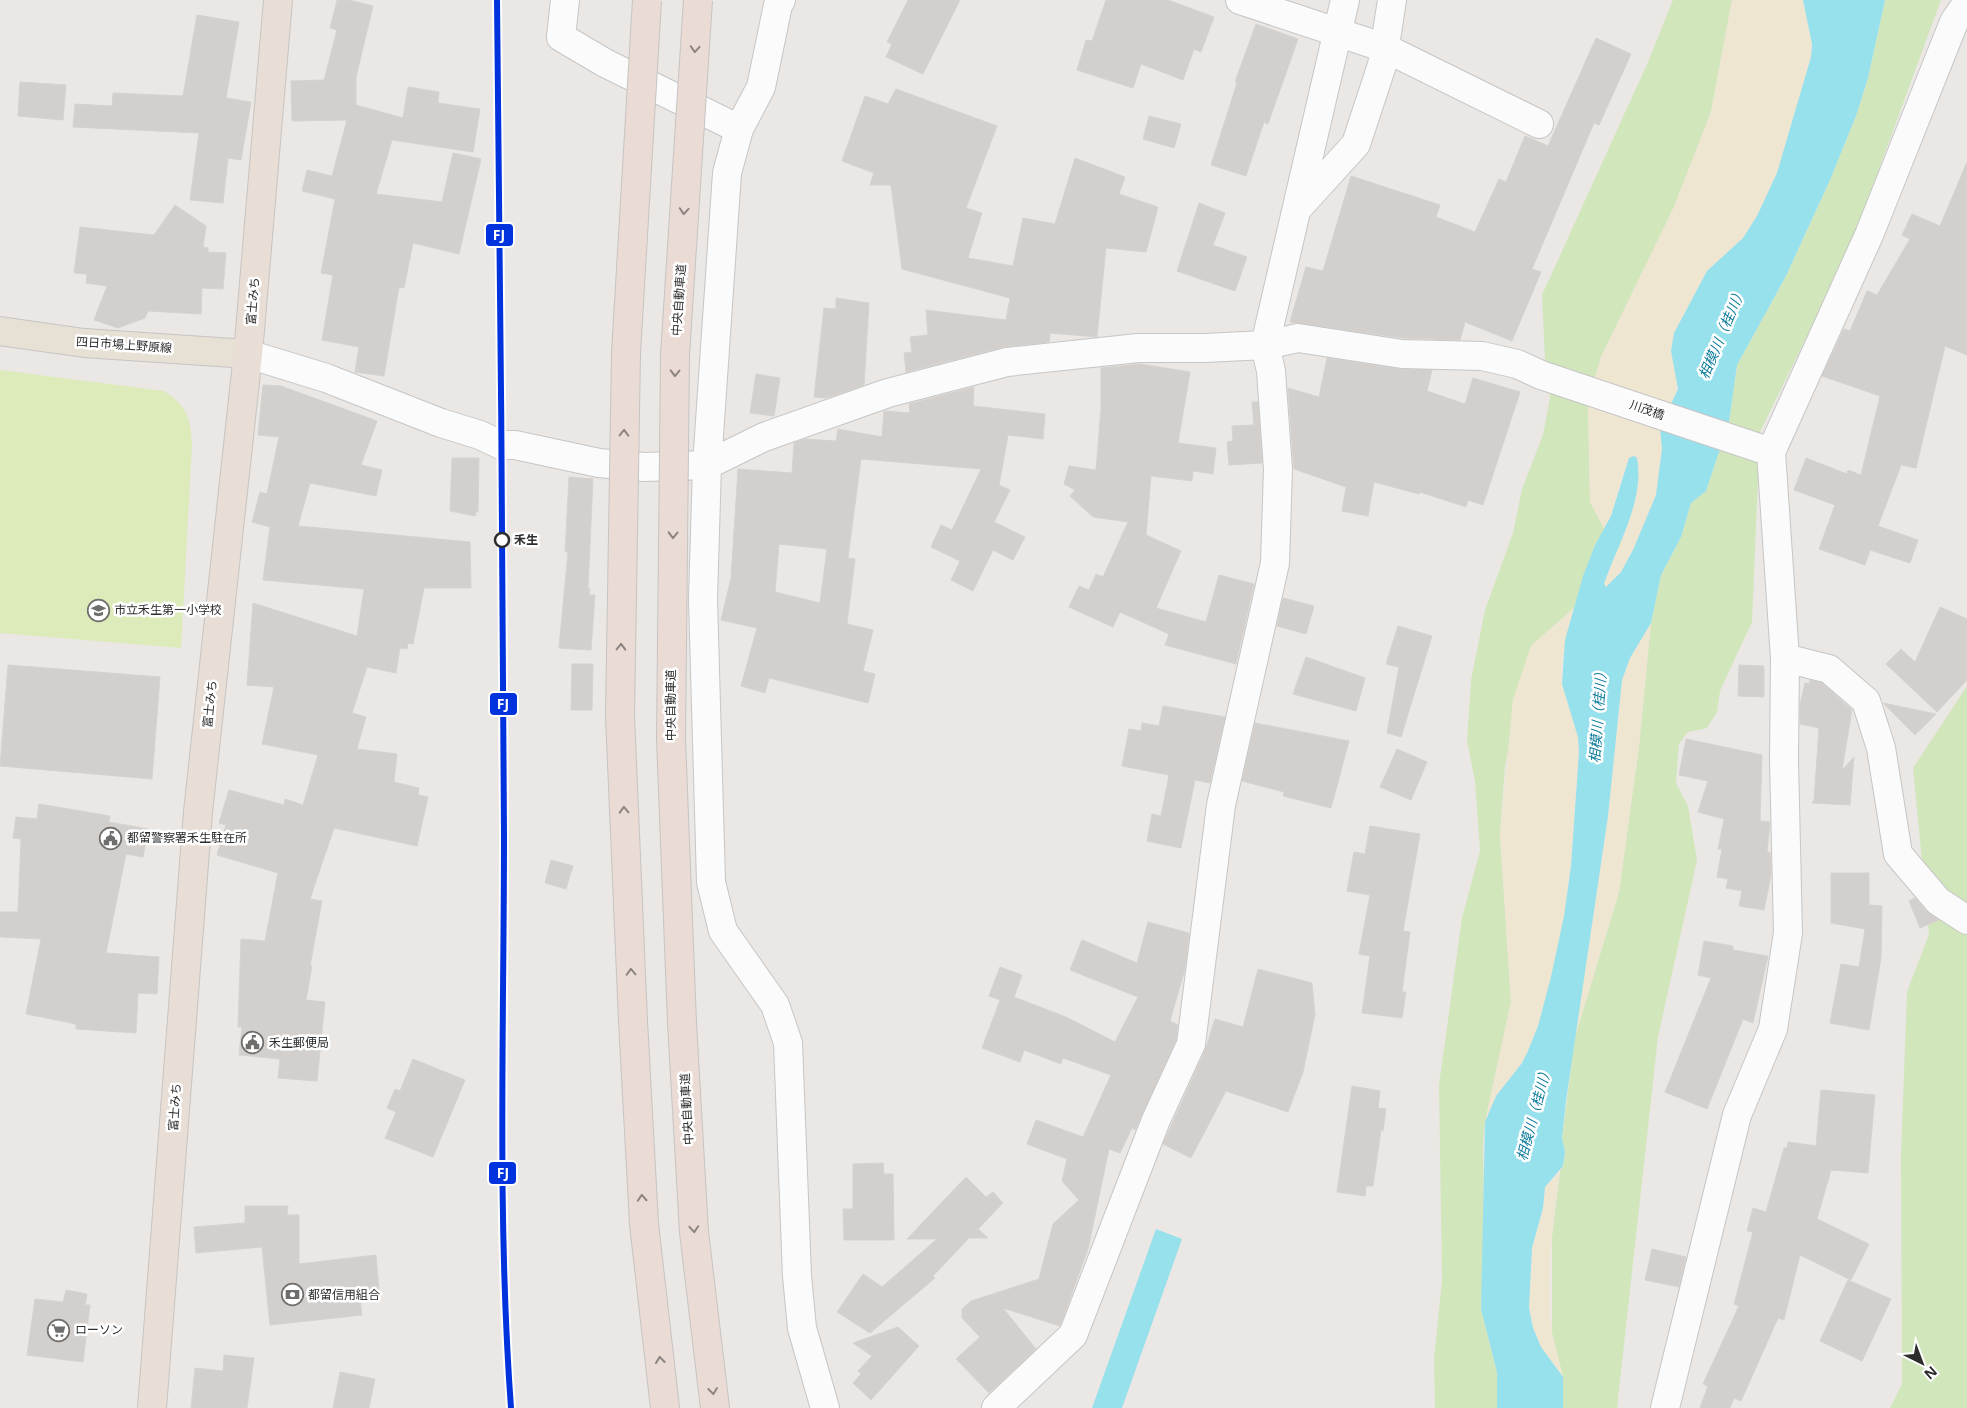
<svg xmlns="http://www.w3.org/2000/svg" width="1967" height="1408" font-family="'Open Sans','Noto Sans JP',sans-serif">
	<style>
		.green { fill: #d2e6bc }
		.sand { fill: #efe6d2 }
		.pitch { fill: #ddeaba }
		.water { fill: #97e1ed }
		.building { fill: #d2cfcd; stroke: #d5d3d0; fill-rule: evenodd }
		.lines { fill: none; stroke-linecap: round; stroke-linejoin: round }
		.minor-casing { stroke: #c6c6c6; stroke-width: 30 }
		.tertiary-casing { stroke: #c6c6c6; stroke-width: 30 }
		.primary-casing { stroke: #c6c4c3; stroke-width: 30 }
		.trunk-casing { stroke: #c6c4c3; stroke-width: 30 }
		.motorway-casing { stroke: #c6c4c3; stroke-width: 30 }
		.minor { stroke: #fcfbfb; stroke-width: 28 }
		.tertiary { stroke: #fcfbfb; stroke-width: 28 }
		.primary { stroke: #e7e0d5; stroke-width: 28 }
		.trunk { stroke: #e8ded5; stroke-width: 28 }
		.motorway { stroke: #eadbd5; stroke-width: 28 }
		.motorway-bridge-casing { stroke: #c6c4c3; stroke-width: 30; stroke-linecap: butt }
		.motorway-bridge { stroke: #eadbd5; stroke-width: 28 }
		.rail-1-casing { stroke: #fff; stroke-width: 10 }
		.rail-1 { stroke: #03d; stroke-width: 6 }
		.oneway { stroke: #8c8481 }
		.stop-dot { fill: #fff; stroke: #2d2d2d; stroke-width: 2.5 }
		.labels { text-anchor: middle; stroke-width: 5; stroke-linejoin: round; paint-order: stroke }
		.street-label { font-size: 12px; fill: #2d2d2d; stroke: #fff }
		.stop-label { font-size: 12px; font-weight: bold; fill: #2d2d2d; stroke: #fff; text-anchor: start }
		.poi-label { font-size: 12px; fill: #2d2d2d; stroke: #fff; text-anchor: start }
		.water-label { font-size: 14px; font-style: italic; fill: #0c7c9b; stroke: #fff }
		.line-badge { stroke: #fff; stroke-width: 2 }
		.badge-label { font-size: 14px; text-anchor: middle; font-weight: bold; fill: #fff }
	</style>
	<rect width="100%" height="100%" fill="#eae7e4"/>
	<path class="green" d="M1673 0H1732L1711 112 1674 207 1601 357 1588 402 1590 502 1605 530 1595 545 1574 608 1531 646 1505 766 1500 834 1511 1002 1485 1122 1483 1143 1484 1234 1481 1309 1497 1372V1408H1435L1434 1359 1442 1280 1439 1085 1462 918 1480 851 1475 781 1467 741 1471 680 1485 610 1513 533 1522 489 1543 435 1550 398 1545 360 1542 295 1648 62Z
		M1885 0H1941L1850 248 1760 432 1752 622 1720 691 1717 712 1707 728 1688 732 1679 744 1676 783 1688 806 1697 860 1658 1037 1617 1408H1563V1377L1552 1333V1237L1560 1171 1563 1166 1565 1152 1562 1138 1575 1037 1619 892 1639 746 1651 623 1661 575 1681 537 1691 503 1706 491 1729 422 1737 365 1786 276 1830 180 1856 116 1868 78Z
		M1967 686V1408H1890L1902 1384 1901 1154 1907 992 1929 934 1913 768Z"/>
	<path class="sand" d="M1732 0H1803L1812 44 1811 57 1777 173 1757 216 1743 238 1707 271 1695 293 1677 381 1676 396 1660 427 1662 449 1656 495 1633 550 1621 572 1606 588 1604 585 1632 509 1636 490 1623 474 1611 516 1605 530 1590 502 1588 402 1601 357 1674 207 1711 112Z
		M1574 608C1567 633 1560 658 1562 684L1578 737 1579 752C1572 851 1568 963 1527 1055 1520 1070 1507 1081 1498 1095 1492 1102 1489 1113 1485 1122L1511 1002 1500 834 1513 699 1531 646Z
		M1651 623 1639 746 1619 892 1575 1037 1608 816 1622 680 1630 658Z
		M1560 1171C1552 1223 1546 1280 1552 1332 1554 1347 1560 1363 1563 1377L1541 1347 1533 1328 1529 1308 1532 1248 1543 1208 1545 1187Z"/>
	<path class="pitch" d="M0 370 164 391C188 407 190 418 192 445L181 648 0 633Z"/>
	<path class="water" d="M1803 0H1885L1868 78 1856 116 1830 180 1786 276 1737 365 1729 422 1706 491 1691 503 1681 537 1661 575 1651 623 1630 658 1622 680 1608 816 1566 1101 1562 1138 1565 1152 1563 1166 1545 1187 1543 1208 1532 1248 1529 1308 1533 1328 1541 1347 1563 1377V1408H1497V1372L1481 1309 1485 1122 1496 1096 1522 1063 1527 1053 1538 1026 1551 977 1564 916 1571 866 1579 752 1578 737 1562 684 1565 640 1583 576 1595 545 1611 516 1629 458 1634 456 1637 458C1645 501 1617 545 1604 584L1606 587 1621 572 1633 550 1656 495 1662 449 1660 427 1678 389 1671 351 1674 333 1707 271 1743 238 1757 216 1777 173 1811 57 1812 44Z
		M1156 1229 1182 1239 1122 1408H1092Z"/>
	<path class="building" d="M337 0H349L373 6 356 77V105L403 118 408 87 439 92 438 103 480 109 473 152 392 140 376 194 442 202 453 153 481 159 459 254 413 243 404 288 399 287 384 376 355 372 359 347 322 340 333 275 321 273 335 199 302 191 307 170 332 176 347 120 292 121 291 81 324 80 337 30 330 28Z
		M908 0H960L923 74 886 57 892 44 887 42Z
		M1106 0H1168L1214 17 1201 52 1194 49 1183 80 1141 64 1133 88 1077 70 1086 40 1092 41Z
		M197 15 239 22 226 98 251 102 241 160 228 158 223 203 190 200 199 133 73 127 75 104 112 106 113 93 183 96Z
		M1256 24 1298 39 1268 124 1264 122 1246 176 1211 165 1237 83 1235 82Z
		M1596 38 1631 54 1599 125 1594 123 1532 269 1541 272 1512 341 1465 322 1460 340 1403 338 1290 322 1306 267 1323 271 1351 176 1440 205 1436 217 1475 232 1499 179 1506 182 1525 136 1548 146Z
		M20 82 66 85 63 120 18 116Z
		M896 89 997 126 966 208 982 213 968 258 1013 266 1023 218 1055 224 1075 158 1125 177 1119 194 1158 207 1146 252 1106 248 1097 337 1050 333 1049 342 1003 347 906 372 904 353 912 352 910 337 928 335 926 310 1006 320 1010 298 902 269 891 185H870L874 173 842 161 865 96 888 104Z
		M1149 116 1181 124 1174 148 1143 139Z
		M1967 162V355L1945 346 1916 468 1901 465 1878 526 1918 540 1910 563 1870 550 1865 565 1819 549 1835 505 1794 490 1806 458 1847 474 1848 470 1861 475 1880 396 1822 376 1844 329 1850 331 1867 291 1877 295 1910 239 1902 235 1912 214 1940 226Z
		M1199 203 1225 213 1213 245 1247 257 1235 291 1177 271Z
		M175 205 206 226 203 247 208 248V252L226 253 223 289 202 288 201 314 148 311 145 318 118 328 94 320 107 286 86 283 87 274 74 273 80 227 154 235Z
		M836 298 869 303 864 385 826 398 814 397 824 308 836 309Z
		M1327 358 1400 369 1432 370 1427 391 1465 404 1473 378 1520 392 1483 505 1468 500 1466 507 1420 492 1419 494 1374 482 1368 516 1342 511 1346 487 1294 469 1288 388 1319 397Z
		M1140 364 1190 372 1178 443 1216 448 1213 474 1193 471 1192 481 1151 476 1146 535 1181 551 1156 608 1206 622 1219 575 1254 584 1236 664 1165 645 1169 634 1120 612 1113 627 1069 607 1079 586 1089 590 1096 574 1103 577 1128 522 1093 517 1070 496 1075 490 1064 484 1069 466 1096 470 1101 409V368Z
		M756 374 780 378 774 416 750 413Z
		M263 385 281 386 377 421 361 465 382 470 376 496 310 483 298 526 470 542 471 588H424L413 644 408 643 407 649 400 648 396 673 367 667 352 713 366 717 357 749 397 754 394 782 419 788 418 795 428 797 417 846 334 828 310 899 322 901 310 966H312L306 1000 325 1002 317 1081 278 1078 280 1059 239 1055 242 1027H238L241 939 265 941 278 873 217 855 226 825 219 823 229 790 284 805 285 799 303 805 318 755 262 744 274 687 247 685 253 603 357 636 364 589 263 580 270 527 252 522 260 492 267 494 279 437 258 435Z
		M974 387 973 406 1045 414 1043 439 1008 435 999 485 1010 490 994 522 1025 537 1013 560 993 550 973 591 951 580 960 561 931 547 941 525 952 530 981 469 861 459 848 558 855 559 847 624 873 630 863 671 875 674 868 703 769 678 765 693 741 686 757 628 721 620 731 578 738 469 792 473 794 443 805 439 836 441 838 429 882 437 884 411 910 413 909 404ZM779 544 827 549 820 603 775 592Z
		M1252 402H1258L1262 463 1229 465 1227 442 1233 441 1232 426 1254 425Z
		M452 458H479L478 512H476L475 516 450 511Z
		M569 477 593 479 588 589H590L589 595H595L591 650 559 648 568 552H565Z
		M1283 598 1314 606 1306 634 1277 626Z
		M1940 607 1967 619V680L1937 712 1886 664 1901 649 1915 662Z
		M1398 626 1432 636 1401 737 1387 733 1399 667 1386 664Z
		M1306 657 1365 678 1356 711 1293 694Z
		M572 664H593L592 710H571Z
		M8 665 160 677 152 779 0 766Z
		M1739 665 1764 666V697L1738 696Z
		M1810 680 1822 683 1852 710 1842 770 1854 757 1850 805 1812 803 1814 800 1819 728 1800 724V705L1805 683 1809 684Z
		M1883 703 1936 714 1915 735Z
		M1163 706 1225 717 1210 783 1195 780 1181 848 1147 841 1152 814 1161 816 1169 775 1122 766 1129 729 1141 731 1142 723 1159 726Z
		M1255 723 1349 741 1331 808 1283 796 1284 792 1242 781Z
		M1686 739 1762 755 1760 821 1770 822 1767 852H1770L1771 875 1764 910 1739 906 1742 891 1726 888 1728 879 1717 877 1722 849H1718L1724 819 1698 812 1708 781 1679 775Z
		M1397 749 1427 762 1411 800 1380 787Z
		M39 804 110 816 109 822 148 829 143 857 126 854 106 953 159 957 157 994 138 993 136 1033 76 1029V1024L26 1014 41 939 0 937V912H18L21 839 13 838 16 817 37 819Z
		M1370 826 1420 834 1403 931 1410 932 1402 992H1406L1402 1018 1362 1013 1370 956 1359 954 1370 895 1347 891 1354 852 1365 854Z
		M551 860 573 866 566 889 545 883Z
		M1831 873H1869V910L1870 905 1882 906 1881 958 1869 1030 1830 1023 1841 964 1859 967 1865 929 1831 923Z
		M1915 898 1926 911 1939 920 1920 928 1909 901Z
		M1148 922 1189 933 1185 969 1170 1021 1178 1025 1176 1040 1135 1130 1132 1128 1120 1153 1109 1149 1088 1249 1060 1326 1003 1308 1036 1349 989 1393 956 1359 980 1337 962 1318V1309L971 1301 1039 1279 1053 1224 1079 1200 1062 1181 1067 1159 1027 1144 1036 1120 1083 1137 1111 1075 1063 1058 1061 1064 1024 1050 1020 1062 982 1048 1000 1000 989 996 1000 967 1022 975 1014 997 1066 1017 1115 1042 1138 997 1070 970 1082 940 1137 963Z
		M1704 941 1733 946V950L1768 956 1753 1023 1743 1019 1707 1109 1665 1092 1711 978 1698 975Z
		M1258 969 1312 983 1315 1015 1303 1072 1288 1112 1226 1091 1191 1158 1163 1144 1205 1051 1215 1019 1243 1027Z
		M413 1059 465 1080 433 1157 385 1138 396 1112 387 1108 395 1089 400 1091Z
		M1352 1086 1380 1091 1378 1108 1386 1109 1383 1131 1381 1130 1373 1186H1366L1365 1196 1337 1192Z
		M1821 1090 1875 1095 1868 1173 1831 1170 1817 1219 1869 1244 1851 1280 1800 1255 1784 1320 1778 1318 1741 1401 1734 1398 1730 1408H1700L1708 1386 1703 1384 1739 1306 1734 1304 1753 1232 1747 1231 1753 1208 1766 1212 1784 1148H1787L1788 1142 1816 1146Z
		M883 1163 884 1174H893L894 1240H844L843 1209H853V1164Z
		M966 1177 986 1197 993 1192 1003 1203 978 1229 988 1238H969L933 1276 935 1278 870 1333 837 1312 863 1274 882 1287 937 1239H907Z
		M245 1206H288L287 1215H299V1264L376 1255 379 1289 359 1291 362 1315 270 1325 262 1247 196 1253 194 1227 245 1223Z
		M1652 1249 1686 1257 1679 1287 1645 1280Z
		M1848 1280 1891 1299 1862 1361 1820 1341Z
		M66 1290 87 1294 85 1305H90L83 1362 27 1355 35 1299 63 1302Z
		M898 1327 919 1346 871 1400 853 1383 861 1374 858 1371 872 1356 853 1343Z
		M224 1355 254 1358 247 1408H191L195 1368 223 1371Z
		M340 1372 375 1379 369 1408H333Z"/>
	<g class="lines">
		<defs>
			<path id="minor" d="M565 0 561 37 605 63 739 129
				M781 0 778 5 761 87 739 129 727 173 707 465 703 599 711 882 723 931 775 1005 788 1043 797 1276 802 1328 825 1408
				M1240 0 1385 48 1539 124
				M1297 209 1356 144 1382 65 1392 0
				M248 354 326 378 441 423 480 435 501 445H515L599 463 644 467 707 465 764 437 888 393 1007 362 1138 348H1205L1265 345 1298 338 1402 354 1482 356 1517 364 1541 375 1771 452
				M1785 658 1829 669 1866 701 1881 748 1898 854 1938 901 1967 920
				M996 1408 1073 1335 1156 1120 1191 1044 1221 805 1275 563 1278 469 1271 371 1265 345
				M1665 1408 1737 1115 1773 1029 1788 933 1784 760 1785 658 1771 452 1869 235 1954 22 1967 3"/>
			<path id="tertiary" d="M1265 345 1345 0"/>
			<path id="primary" d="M0 331 84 343 248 354"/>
			<path id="trunk" d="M152 1408 198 812 248 354 278 0"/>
			<path id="motorway" d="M633 1021 644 1224 665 1408
				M682 1023 694 1232 715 1408"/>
		</defs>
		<use href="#minor" class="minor-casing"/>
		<use href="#tertiary" class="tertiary-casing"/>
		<use href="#primary" class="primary-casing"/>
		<use href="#trunk" class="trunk-casing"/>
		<use href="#motorway" class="motorway-casing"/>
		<use href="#minor" class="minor"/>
		<use href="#tertiary" class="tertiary"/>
		<use href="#primary" class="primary"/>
		<use href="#trunk" class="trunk"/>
		<use href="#motorway" class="motorway"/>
		<defs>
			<path id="motorway-bridge" d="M633 1021 620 716 626 353 647 0
				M682 1023 671 739 675 355 698 0"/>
		</defs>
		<use href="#motorway-bridge" class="motorway-bridge-casing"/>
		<use href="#motorway-bridge" class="motorway-bridge"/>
		<defs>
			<path id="rail-1" d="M497 0C500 278 503 557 504 835 504 1026 497 1217 511 1408"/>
		</defs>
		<use href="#rail-1" class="rail-1-casing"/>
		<use href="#rail-1" class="rail-1"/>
	</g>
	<defs><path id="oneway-chevron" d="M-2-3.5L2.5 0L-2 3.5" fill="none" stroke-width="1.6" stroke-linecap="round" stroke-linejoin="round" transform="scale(1.25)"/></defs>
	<g class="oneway">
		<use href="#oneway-chevron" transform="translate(695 49) rotate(94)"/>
		<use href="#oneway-chevron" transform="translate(684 211) rotate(94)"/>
		<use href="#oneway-chevron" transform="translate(675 373) rotate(91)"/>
		<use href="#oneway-chevron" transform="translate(624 433) rotate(-89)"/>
		<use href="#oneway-chevron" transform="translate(673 535) rotate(91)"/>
		<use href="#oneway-chevron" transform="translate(621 647) rotate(-89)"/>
		<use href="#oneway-chevron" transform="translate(624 810) rotate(-92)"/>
		<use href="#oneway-chevron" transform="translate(631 972) rotate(-92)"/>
		<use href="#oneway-chevron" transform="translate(642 1198) rotate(-93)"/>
		<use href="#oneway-chevron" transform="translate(694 1229) rotate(86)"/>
		<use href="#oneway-chevron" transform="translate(660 1360) rotate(-97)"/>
		<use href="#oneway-chevron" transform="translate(713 1391) rotate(83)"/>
	</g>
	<defs>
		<symbol id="school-ring" viewBox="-11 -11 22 22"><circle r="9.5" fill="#fff" stroke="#6f6e6d" stroke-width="1.5"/><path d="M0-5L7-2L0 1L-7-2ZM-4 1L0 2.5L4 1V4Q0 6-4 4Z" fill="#6f6e6d"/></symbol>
		<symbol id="civic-ring" viewBox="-11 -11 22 22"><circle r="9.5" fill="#fff" stroke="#6f6e6d" stroke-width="1.5"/><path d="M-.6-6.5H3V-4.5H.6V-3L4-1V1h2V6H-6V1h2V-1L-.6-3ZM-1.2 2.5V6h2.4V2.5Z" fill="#6f6e6d"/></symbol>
		<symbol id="bank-ring" viewBox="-11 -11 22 22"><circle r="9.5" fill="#fff" stroke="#6f6e6d" stroke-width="1.5"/><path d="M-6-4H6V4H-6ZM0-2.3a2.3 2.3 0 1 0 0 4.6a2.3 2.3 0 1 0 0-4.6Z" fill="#6f6e6d"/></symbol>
		<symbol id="supermarket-ring" viewBox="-11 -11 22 22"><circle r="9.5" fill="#fff" stroke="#6f6e6d" stroke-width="1.5"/><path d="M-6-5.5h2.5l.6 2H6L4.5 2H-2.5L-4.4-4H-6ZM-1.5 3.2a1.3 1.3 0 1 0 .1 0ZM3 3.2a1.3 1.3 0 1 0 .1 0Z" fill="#6f6e6d"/></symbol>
	</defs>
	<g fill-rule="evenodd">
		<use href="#school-ring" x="86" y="598" width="25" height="25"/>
		<use href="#civic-ring" x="98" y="826" width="25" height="25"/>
		<use href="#civic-ring" x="240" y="1030" width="25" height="25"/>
		<use href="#bank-ring" x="280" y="1282" width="25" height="25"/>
		<use href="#supermarket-ring" x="46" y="1318" width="25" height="25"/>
	</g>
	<circle class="stop-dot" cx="502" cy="540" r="7"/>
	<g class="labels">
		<g class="street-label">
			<text transform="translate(679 300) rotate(-86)" y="4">中央自動車道</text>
			<text transform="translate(253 301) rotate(-85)" y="4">富士みち</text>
			<text transform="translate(124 345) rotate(4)" y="4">四日市場上野原線</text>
			<text transform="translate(1647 410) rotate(19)" y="4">川茂橋</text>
			<text transform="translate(210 704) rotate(-84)" y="4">富士みち</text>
			<text transform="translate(671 705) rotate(-90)" y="4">中央自動車道</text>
			<text transform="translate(175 1107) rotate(-86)" y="4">富士みち</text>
			<text transform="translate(687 1109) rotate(-93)" y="4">中央自動車道</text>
		</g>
		<g class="stop-label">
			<text x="514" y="544">禾生</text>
		</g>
		<g class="poi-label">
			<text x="114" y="614">市立禾生第一小学校</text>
			<text x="127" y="842">都留警察署禾生駐在所</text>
			<text x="269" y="1047">禾生郵便局</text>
			<text x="308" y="1299">都留信用組合</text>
			<text x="75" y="1334">ローソン</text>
		</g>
		<g class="water-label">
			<text transform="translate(1722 333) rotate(-67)" y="5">相模川（桂川）</text>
			<text transform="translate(1598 714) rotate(-86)" y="5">相模川（桂川）</text>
			<text transform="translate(1534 1113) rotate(-75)" y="5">相模川（桂川）</text>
		</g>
	</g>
	<g class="line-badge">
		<rect x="485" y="223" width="29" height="24" rx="5" fill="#03d"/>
		<rect x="489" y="692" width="29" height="24" rx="5" fill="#03d"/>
		<rect x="488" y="1161" width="29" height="24" rx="5" fill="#03d"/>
	</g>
	<g class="badge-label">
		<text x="499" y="240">FJ</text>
		<text x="503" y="709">FJ</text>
		<text x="503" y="1178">FJ</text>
	</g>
	<g transform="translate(1922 1363) rotate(138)" stroke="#ffffff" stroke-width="4" paint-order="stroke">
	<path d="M0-4L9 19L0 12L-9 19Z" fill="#2d2d2d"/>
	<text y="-8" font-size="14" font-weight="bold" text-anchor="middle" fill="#2d2d2d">N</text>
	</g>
</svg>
